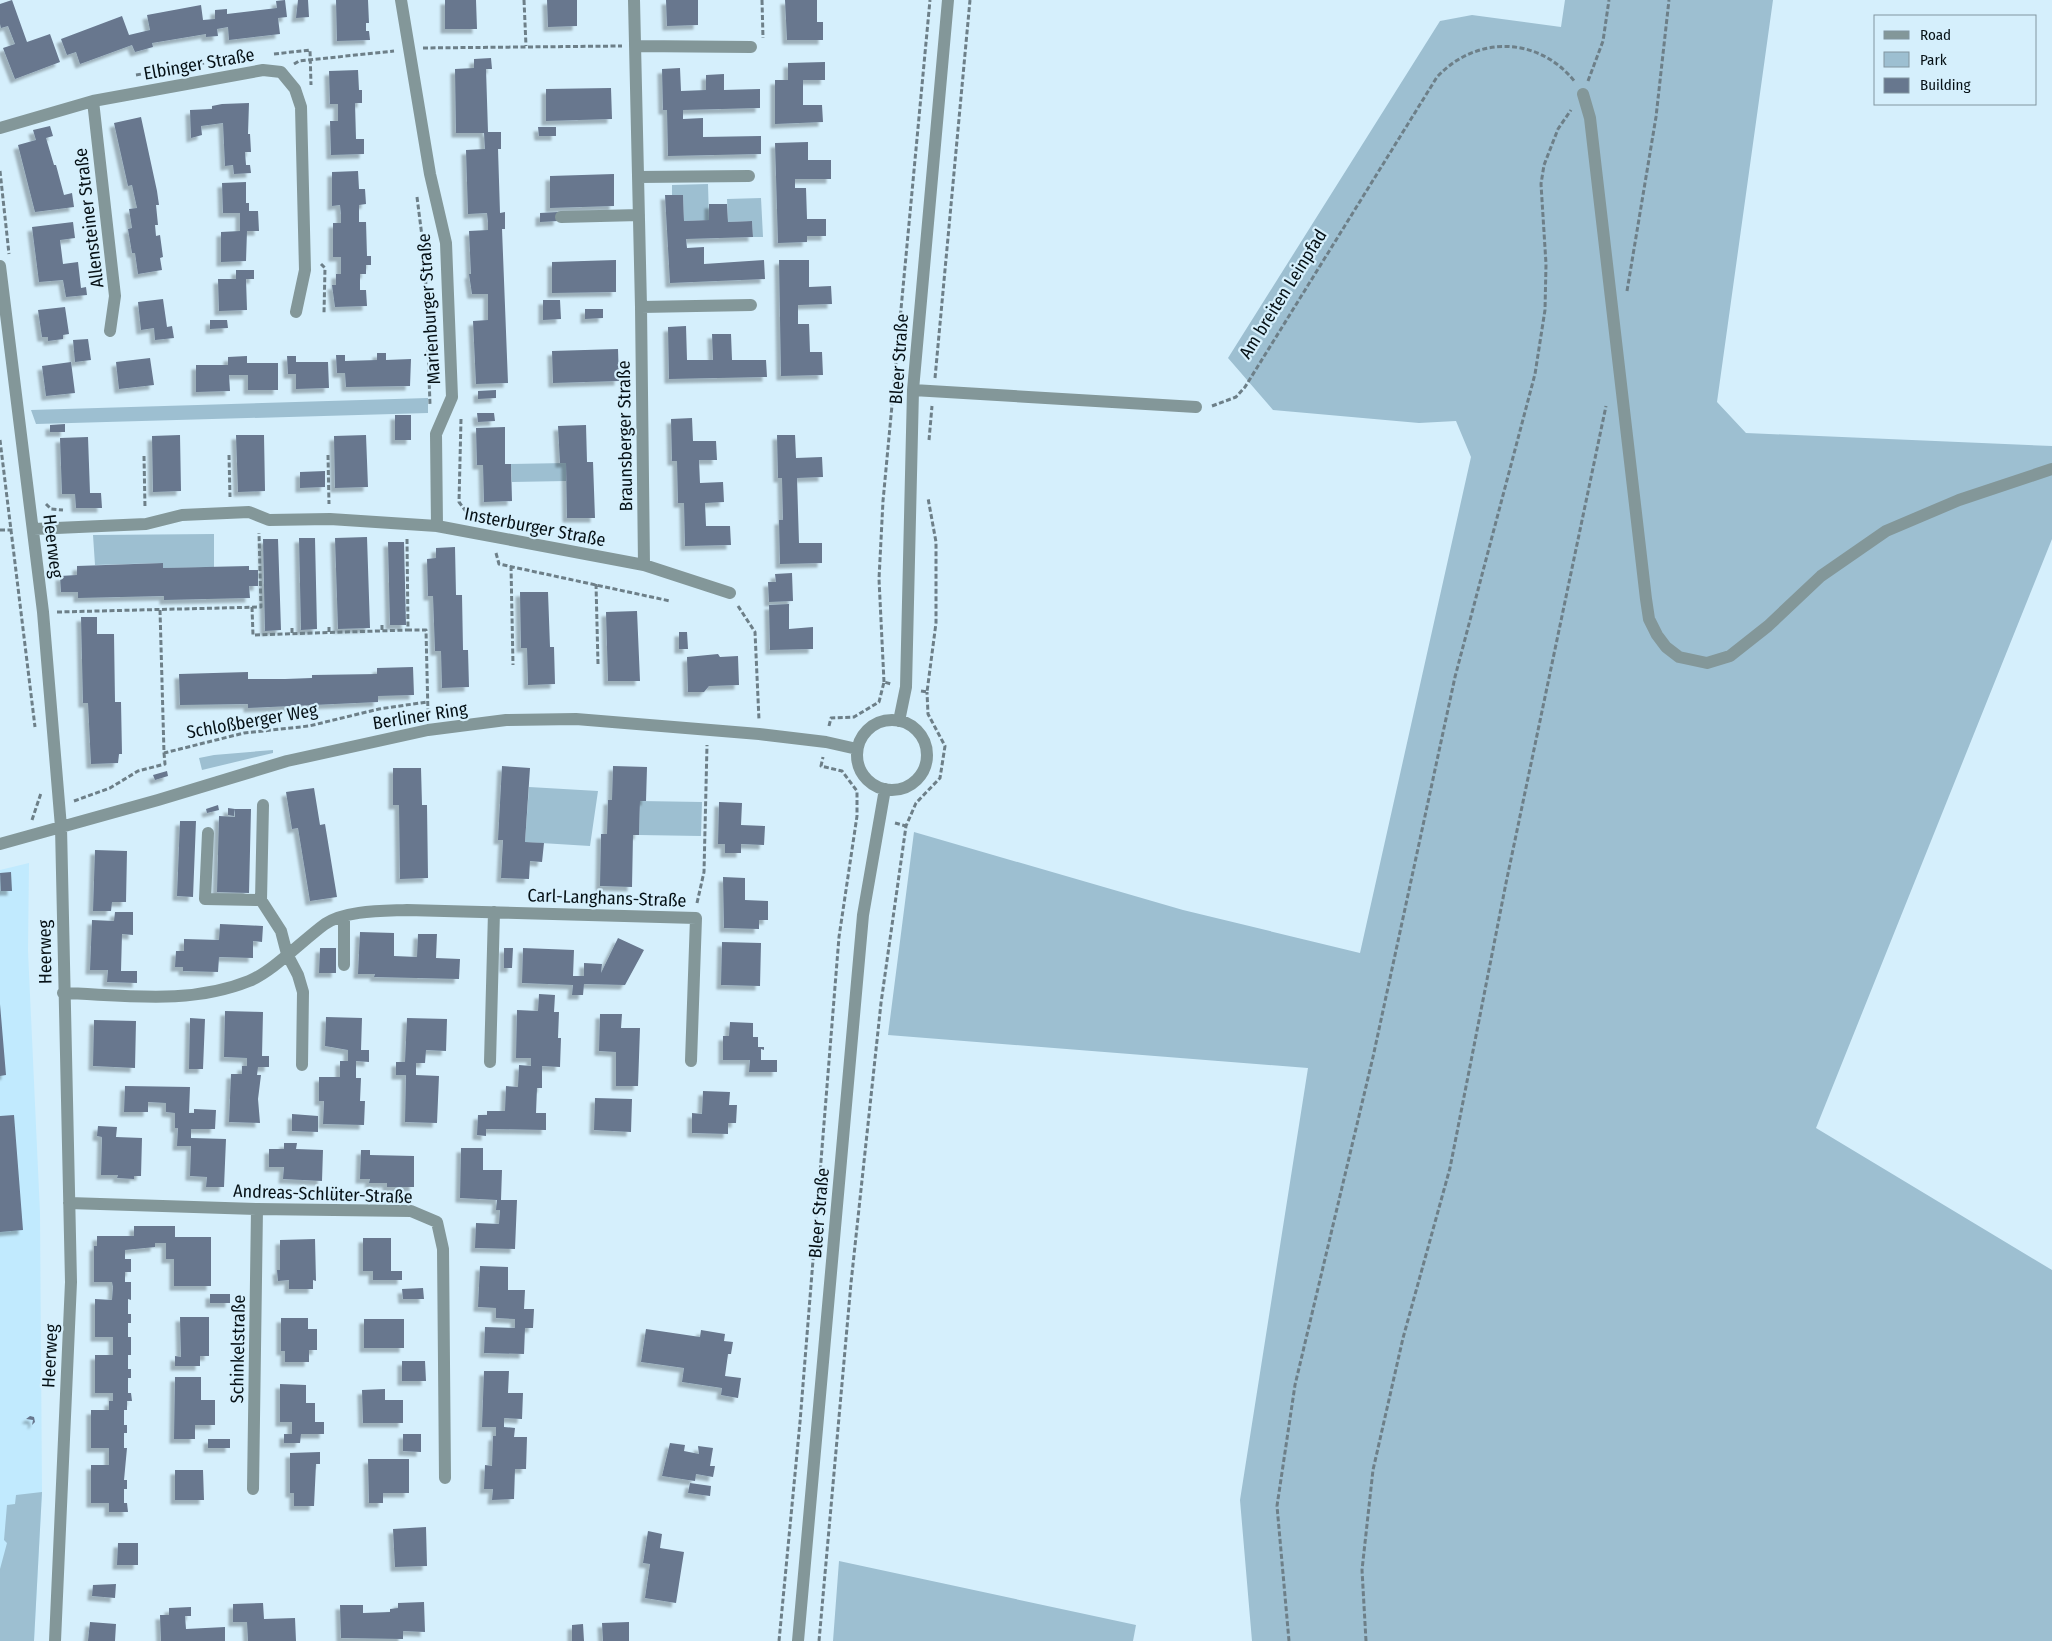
<svg xmlns="http://www.w3.org/2000/svg" width="2052" height="1641" font-family="'Fira Sans Condensed',sans-serif">
	<style>
		.built { fill: #c1eafe }
		.green { fill: #9dbfd1 }
		.building { fill: #67778e; filter: url(#shadow) }
		.lines { fill: none; stroke-linecap: round; stroke-linejoin: round }
		.path { stroke: #6d7f88; stroke-width: 3; stroke-dasharray: 5 2.5; stroke-linecap: butt }
		.minor { stroke: #839799; stroke-width: 12 }
		.labels { text-anchor: middle; stroke-width: 4.5; stroke-linejoin: round; paint-order: stroke }
		.street-label { font-size: 18px; fill: #061116; stroke: #d5effc }
	</style>
	<defs>
		<filter id="shadow"><feDropShadow dx="-4.5" dy="4.5" stdDeviation="1" flood-color="#0004"/></filter>
	</defs>
	<rect width="100%" height="100%" fill="#d5effc"/>
	<path class="built" d="M29 863 28 951 40 1213 42 1492 34 1641H0V870Z"/>
	<path class="green" d="M1565 0H1773L1717 402 1746 433 2052 446V539L1816 1128 2052 1270V1641H1252L1240 1500 1308 1068 888 1035 914 832 1183 910 1360 953 1471 457 1456 421 1419 423 1273 410 1228 358 1440 21 1472 15 1561 27Z
		M708 184 709 220 684 221 683 195H672V185Z
		M761 198 763 237H753L752 221 728 222 727 199Z
		M428 398V413L36 424 31 410Z
		M566 463V481L512 482 511 464Z
		M214 534V567L163 568V563L95 565 93 535Z
		M273 750V753L202 770 199 758 214 755Z
		M529 787 598 791 590 846 525 842Z
		M640 801 702 802 701 836 639 835Z
		M42 1492 34 1641H0V1569L7 1543 4 1540 7 1505 15 1504 16 1495Z
		M839 1561 1136 1625 1133 1641H833Z"/>
	<path class="building" d="M12 0 27 42 50 34 60 62 15 79 3 48 15 44 8 26 1 28 0 24V4Z
		M285 0 287 17 278 18 280 34 229 40 228 27 217 29 218 36 206 37V34L152 43 153 47 135 52 132 45 80 64 76 52 67 55 61 39 122 16 129 35 150 30 147 15 201 5 203 20 215 19V10L227 9V14L277 8 276 1Z
		M298 0H308L309 17 296 18Z
		M336 0H368L369 23H366V31H369L370 40 337 41Z
		M445 0H476L477 29H445Z
		M547 0H577V26L548 27Z
		M666 0H698V25L667 26Z
		M785 0H817V22H823V40H787Z
		M491 58 492 69H486L488 132H501V149H498L500 213 505 212V229H502L508 383 476 384 473 321 488 320V294H472L469 274H471L469 231 488 230V222L487 213 468 214 466 150 485 149 484 133H456L455 69 474 68V59Z
		M825 62V80H803V105H822L823 122 775 124V80H788V63Z
		M680 68 681 91 706 90V75L724 74V90L760 89V108L683 110V119L703 118V137L761 136V154L668 156 667 110H663L662 69Z
		M358 70 359 90H362V103H355L356 139H364V154L331 155 330 121H338V104H330L329 71Z
		M611 88 612 119 546 121V89Z
		M249 103 248 134H250L251 152H245L246 165H250L251 173 234 174 233 165 225 166 223 123 201 126 202 135 191 138 190 110 212 109V106L222 104Z
		M141 117 157 191 159 205H156L158 225H155L156 236 160 235 163 257 160 258 162 270 138 274 135 253H132L128 229 132 228 129 209 137 208 132 185 128 186 114 123Z
		M50 126 53 136 46 138 54 165H56L64 195 72 193 74 207 35 212 18 145 36 140 33 130Z
		M538 127H556V136H539Z
		M808 142V160H831V179H795V188H806L807 219H826V236H807V242L778 243 775 143Z
		M358 171 359 189H365L366 204 359 205V222H366L367 256H371V265H366V274H360V290H366L367 306 335 307 332 285H336V274H341V257H333V223H341V214L340 205 332 206V172Z
		M614 174V206L550 208V176Z
		M246 182V203H249V211H258L259 231H247L246 261 221 262V232L240 231V213H223L222 183Z
		M665 195H683L684 221 709 220V204H727L728 222 752 221 753 237 686 239 687 248 704 247V264L764 260 765 279 670 283Z
		M558 212V221L540 222V213Z
		M73 222 75 238 60 240 63 264 78 262 81 288 86 287 87 295 66 297 63 280 39 282 32 227Z
		M616 260V292L552 293V262Z
		M779 260H809V287L831 286 832 304 798 305V324H809L810 352H822L823 375 781 376Z
		M236 270H254V279H246L247 310 219 311 218 279H236Z
		M163 299 167 327 172 326 174 338 155 340 154 328 141 330 138 302Z
		M543 300H560L561 319 543 320Z
		M65 307 69 334 63 335V339L48 341V337H42L38 310Z
		M585 309H603V318L585 319Z
		M210 320H227L228 328 210 329Z
		M686 326 687 360H713L712 334H731L732 360H766L767 377 669 379 668 327Z
		M88 339 91 360 75 362 73 340Z
		M618 349 619 381 553 383 552 351Z
		M377 353H386V360L411 359 410 386 346 387 345 373H337L336 355H345V361L377 360Z
		M247 356V363H278V390H248V375H229L230 391 196 392V365H228V357Z
		M287 356H296V362H328L329 388 296 389V374H288Z
		M150 358 154 385 119 389 116 362Z
		M71 362 75 393 46 396 42 366Z
		M496 390V398L478 399V391Z
		M477 413H494L495 421 478 422Z
		M395 415H411V440H395Z
		M692 418 693 441H716L717 460H699L700 483 723 482 724 502 705 503 706 526H730L731 545 685 546 684 503H678L677 461H672L671 419Z
		M65 424V432H50V425Z
		M586 425 587 462H593L595 518H567L566 463H560L558 426Z
		M505 427V464H511L512 501 484 502 483 465H477L476 428Z
		M180 435 181 491 153 492 152 436Z
		M236 435H264L265 491 238 492Z
		M366 435 368 487 335 488 334 436Z
		M777 435H795L796 458 822 457 823 477 797 478 799 543H822V563L780 564 779 520H783L782 478H778Z
		M88 437 90 493H101L102 508H76L75 494H62L60 438Z
		M325 471V487L300 488V472Z
		M367 537 370 628 338 629 335 538Z
		M299 538H315L317 629 301 630Z
		M263 539H278L281 630 265 631Z
		M388 542H404L406 625H390Z
		M455 547 456 595H462L463 650H468L469 687 442 688 441 651H435L433 596H428L427 559 436 558V548Z
		M163 563V568L249 566V570H258V586H249L250 598 164 600V596L78 598V592H61L60 576 77 575V566Z
		M792 573 793 601 769 602 768 582H776L775 574Z
		M520 592H548L550 647H554L555 684 528 685 527 648H521Z
		M789 604V629L813 627V649L770 650 769 605Z
		M637 611 640 681H608L606 612Z
		M81 617H97V634H114L115 702H121L122 754H119L118 763 91 764 88 703H83Z
		M679 632H687L688 649H679Z
		M718 654 720 657 738 656 739 685 709 686 704 692H688L687 657Z
		M413 667 414 695 378 696V702L248 708V704L180 705 179 674 248 672V679H285L312 678V675L377 674V668Z
		M502 766 530 768 525 842 544 843 542 862 530 861 529 879 501 878 503 840H498Z
		M613 766 647 767 646 801H640L639 835H633L632 887 600 886 601 834H607L608 800H612Z
		M393 768H421L422 805H427L428 878 400 879 399 805H393Z
		M167 771 168 776 155 780 153 775Z
		M314 788 320 825 325 824 337 897 310 901 298 828 292 829 286 792Z
		M719 802 742 803 741 825 765 826 764 845 741 844V853H725V844H718Z
		M218 805 219 810 207 813 206 809Z
		M228 808 235 809 234 816 228 815Z
		M235 809H251L249 893 217 892 219 816 235 817Z
		M180 821H196L193 897 177 896Z
		M95 850 127 851 126 902H112L111 911H93Z
		M11 872 12 891H1L0 873Z
		M723 877 745 878V900L768 901V920H759V929L724 928Z
		M115 912H133V935L122 934 121 971H137V983L107 982 108 970H90L92 920 114 921Z
		M220 924 263 926 262 942 253 941V958L219 957 218 972 183 971V967H175L176 951H184V939L219 940Z
		M360 932 394 933V956L417 957 418 934H437L436 958 460 959 459 979 374 977 375 974H358Z
		M618 938 644 950 625 985 584 984 583 995H572L573 985 522 983 523 948 574 950 573 976H584V963L602 964 601 973Z
		M722 942 761 943 760 986 721 985Z
		M320 948H336V973H319Z
		M504 948H513L512 968H504Z
		M539 994 555 995 554 1012H559L558 1038H561L560 1067 542 1066V1088H537L536 1113H546V1130L486 1129V1136L477 1135 478 1115H487V1111H505L506 1086 518 1087 519 1065 531 1066V1058H516L517 1010 538 1011Z
		M0 1004 6 1075 0 1076Z
		M225 1011 263 1012 262 1056H269V1067H258L257 1075H261L258 1099 260 1123 229 1122 231 1074H242V1066H247V1058L224 1057Z
		M600 1014H622L621 1028H640L638 1086H616V1052L599 1051Z
		M326 1017 362 1018 361 1050H369V1062L356 1061V1078H361L360 1101H365L364 1125 323 1124 324 1101H319V1077H340V1061H348V1050L325 1046Z
		M190 1018 205 1019 203 1069H189Z
		M407 1018 447 1019 446 1051 426 1050 425 1063H416V1075L439 1076 437 1123 405 1122 406 1075H396V1062H405Z
		M94 1020 136 1021 135 1068 93 1066Z
		M730 1022 753 1023V1037H758V1047H764V1050L761 1049V1060H777V1072H749L750 1060H723V1036H729Z
		M125 1086 190 1087 189 1113H194V1109L216 1110 215 1129H191V1138L226 1139 224 1187H206L207 1177 190 1176 191 1146H177L178 1128H175V1113L166 1112V1103L148 1102V1112H124Z
		M703 1091 730 1092 729 1105H737L736 1123H728V1134L692 1133V1113L702 1114Z
		M595 1098 632 1099 631 1132 594 1130Z
		M292 1114 318 1116V1132L292 1131Z
		M14 1115 23 1230 0 1232V1116Z
		M98 1126 117 1127 116 1137 142 1138 141 1176H134V1179L117 1178 118 1175H101L102 1137 97 1136Z
		M284 1143H297L296 1149 323 1150 322 1181 283 1179 284 1167H269V1149H284Z
		M461 1148H483V1170H502L501 1200H517L515 1249 475 1248 476 1223 499 1224 500 1210H496L497 1200 460 1198Z
		M361 1150H370V1155L414 1156V1187H387V1183H369L370 1179H360Z
		M134 1226H175V1237H211V1286H174V1259H166V1243H155V1247L125 1250V1259H131V1272H125V1282H131V1300L128 1299V1314H131V1323H128V1337H131V1355H128V1369H131V1378H128V1393H131L132 1401H127V1410H124V1425H127V1433H124V1448H127L124 1480H127V1489H124V1503H127L128 1512H109V1503H91V1465H109V1448H91V1410H109V1401H113V1393H95V1355H113V1337H95V1299L112 1300 113 1287 112 1282H94V1246H97V1236H134Z
		M363 1238H391V1271H402V1280H373V1271H363Z
		M315 1239 316 1281 313 1280V1289H289V1280L278 1281 277 1270H280V1240Z
		M480 1266 508 1267V1290H525L524 1309H534L533 1328H525L524 1354 484 1353 485 1327 515 1328V1319L496 1318V1308L478 1307Z
		M423 1288 424 1299H403L402 1289Z
		M210 1294H230V1303H210Z
		M180 1317H209V1356H200V1366H175V1356L181 1357Z
		M281 1318H308V1329H317V1350H309V1362H285V1351H281Z
		M364 1319H404V1348H364Z
		M646 1329 700 1337 701 1330 725 1334 724 1341 733 1342 731 1354H728L725 1376 741 1378 738 1398 721 1395 722 1388 682 1382 684 1368 641 1362Z
		M402 1361H425L426 1381H402Z
		M484 1371H509L508 1393H523L522 1419 504 1418V1427L515 1428 514 1437H527L526 1469H515L514 1499 492 1500 493 1489H484L485 1465 492 1466 493 1436H496V1427H482Z
		M175 1377H201V1400H215V1425H195V1439H174Z
		M280 1384 306 1385V1403H315V1422H324V1434H301L300 1443H284V1434H292V1422H280Z
		M385 1389V1400H403V1423H363L362 1390Z
		M30 1416 34 1417 35 1422 32 1425 33 1420 26 1419Z
		M403 1434H421V1452L403 1451Z
		M208 1439H230V1448H208Z
		M670 1443 685 1445 684 1451 699 1454 698 1446 713 1448 710 1466H715L713 1477 696 1474 695 1481 662 1476Z
		M320 1452V1464H316L314 1506H294V1493H290V1453Z
		M368 1459H409V1493H383V1503H369Z
		M175 1470H203L204 1500H175Z
		M690 1483 711 1486 710 1496 688 1493Z
		M426 1527 427 1566 395 1567 393 1529Z
		M648 1531 662 1534 660 1548 684 1552 676 1603 645 1598 650 1564 643 1563Z
		M118 1543H138V1565H117Z
		M116 1584 115 1598 92 1596 93 1585Z
		M424 1602 425 1632 403 1631V1639L341 1638 340 1605H363V1613L390 1612V1609L398 1608V1603Z
		M263 1603 264 1619 295 1618 296 1641H248L247 1622H233V1604Z
		M191 1607V1616H185L186 1629 225 1627V1641H161L160 1615H169V1608Z
		M90 1622 116 1624 115 1641H88Z
		M629 1622V1641H603L602 1623Z
		M583 1624 584 1641H572V1625Z"/>
	<g class="lines">
		<path class="path" d="M524 0 526 46
			M762 0 763 38
			M423 48 622 46
			M274 54 310 50 311 85
			M294 64 299 61 394 51
			M136 75 204 63
			M1588 81 1603 41 1609 0
			M0 171 9 254
			M417 197 425 260 430 405
			M321 264 325 268 324 313
			M1627 291 1656 117 1669 0
			M935 378 970 0
			M1212 406 1236 397 1245 387 1437 77C1476 35 1539 36 1575 82
			M461 419 459 502 470 517
			M0 440 35 727
			M929 440 932 406
			M229 455 230 497
			M328 455 329 504
			M144 456 145 508
			M46 504 51 509 63 510
			M0 530H13
			M407 539 408 630H426L428 714
			M496 553 499 564 670 601
			M511 566 513 665
			M596 584 598 664
			M738 606 755 632 759 720
			M252 607 253 635 408 630
			M160 610 164 753 244 733 309 726 379 709 427 702
			M57 612 261 607 259 533
			M382 625V631
			M329 627V633
			M292 628V634
			M884 682 879 579 883 501 930 0
			M921 691 927 692 936 623V542L928 498
			M829 726 831 718 854 717 879 702 884 682 891 684
			M74 801 110 788 138 771 165 764 164 753
			M32 820 41 793
			M895 823 906 826
			M697 903 704 872 707 745
			M779 1641 800 1422 839 937 857 816V791L842 771 821 766 823 757
			M819 1641 851 1283 881 1003 906 826 916 803 940 778 945 746 928 714 927 692
			M1289 1641 1277 1506 1295 1385 1373 1057 1455 677 1535 374 1545 310 1546 264 1541 184 1544 165 1558 129 1571 110
			M1366 1641 1362 1570 1373 1470 1403 1338 1450 1168 1506 883 1606 406"/>
		<path class="minor" d="M401 0 430 174 446 243 452 397 436 434 437 526
			M634 0 641 307 644 565
			M635 46 751 47
			M1583 94 1590 118 1646 599 1649 619 1657 635 1666 647 1679 657 1707 663 1730 656 1768 626 1821 576 1886 531 1959 500 2052 469
			M93 101 115 296 110 331
			M0 128 93 101 263 70 281 72 295 89 301 107 305 270 296 312
			M638 177 749 176
			M561 217 639 215
			M0 266 43 612 61 827 71 1282 55 1641
			M641 307 751 305
			M913 390 1196 407
			M34 529 146 524 182 515 249 512 269 520 330 519 437 526 644 565 730 593
			M857 755a35 35 0 1 1 70 0a35 35 0 1 1-70 0Z
			M899 721 906 687 913 390 948 0
			M263 805 261 900 281 931 287 954 298 975 303 992 302 1065
			M208 833 205 899 261 900
			M0 844 158 800 287 761 428 730 506 720 576 719 759 734 826 742 857 749
			M344 965V918
			M63 993C125 995 190 1005 249 981 272 972 303 940 325 924 346 910 383 911 407 910L696 918 691 1061
			M490 1062 494 912
			M69 1203 257 1209 411 1211 437 1222 443 1249 445 1478
			M253 1489 257 1209
			M798 1641 863 915 885 789"/>
	</g>
	<g class="labels">
		<g class="street-label">
			<text transform="translate(199 64) rotate(-10)" y="6">Elbinger Straße</text>
			<text transform="translate(89 218) rotate(-97)" y="6">Allensteiner Straße</text>
			<text transform="translate(1283 294) rotate(-58)" y="6">Am breiten Leinpfad</text>
			<text transform="translate(429 309) rotate(-94)" y="6">Marienburger Straße</text>
			<text transform="translate(899 359) rotate(-86)" y="6">Bleer Straße</text>
			<text transform="translate(625 436) rotate(-91)" y="6">Braunsberger Straße</text>
			<text transform="translate(535 527) rotate(11)" y="6">Insterburger Straße</text>
			<text transform="translate(53 546) rotate(83)" y="6">Heerweg</text>
			<text transform="translate(420 716) rotate(-9)" y="6">Berliner Ring</text>
			<text transform="translate(252 721) rotate(-10)" y="6">Schloßberger Weg</text>
			<text transform="translate(607 898) rotate(2)" y="6">Carl-Langhans-Straße</text>
			<text transform="translate(45 952) rotate(-91)" y="6">Heerweg</text>
			<text transform="translate(323 1194) rotate(2)" y="6">Andreas-Schlüter-Straße</text>
			<text transform="translate(819 1213) rotate(-85)" y="6">Bleer Straße</text>
			<text transform="translate(238 1349) rotate(-89)" y="6">Schinkelstraße</text>
			<text transform="translate(50 1356) rotate(-87)" y="6">Heerweg</text>
		</g>
	</g>
	<rect x="1874" y="15" width="162" height="90" fill="#d5effc" stroke="#8296a0"/>
	<rect x="1884" y="31" width="25" height="8" fill="#839799" stroke="#8296a0"/>
	<text x="1920" y="40" font-size="15" fill="#061116">Road</text>
	<rect x="1884" y="52" width="25" height="15" fill="#9dbfd1" stroke="#8296a0"/>
	<text x="1920" y="65" font-size="15" fill="#061116">Park</text>
	<rect x="1884" y="78" width="25" height="15" fill="#67778e" stroke="#8296a0"/>
	<text x="1920" y="90" font-size="15" fill="#061116">Building</text>
</svg>
